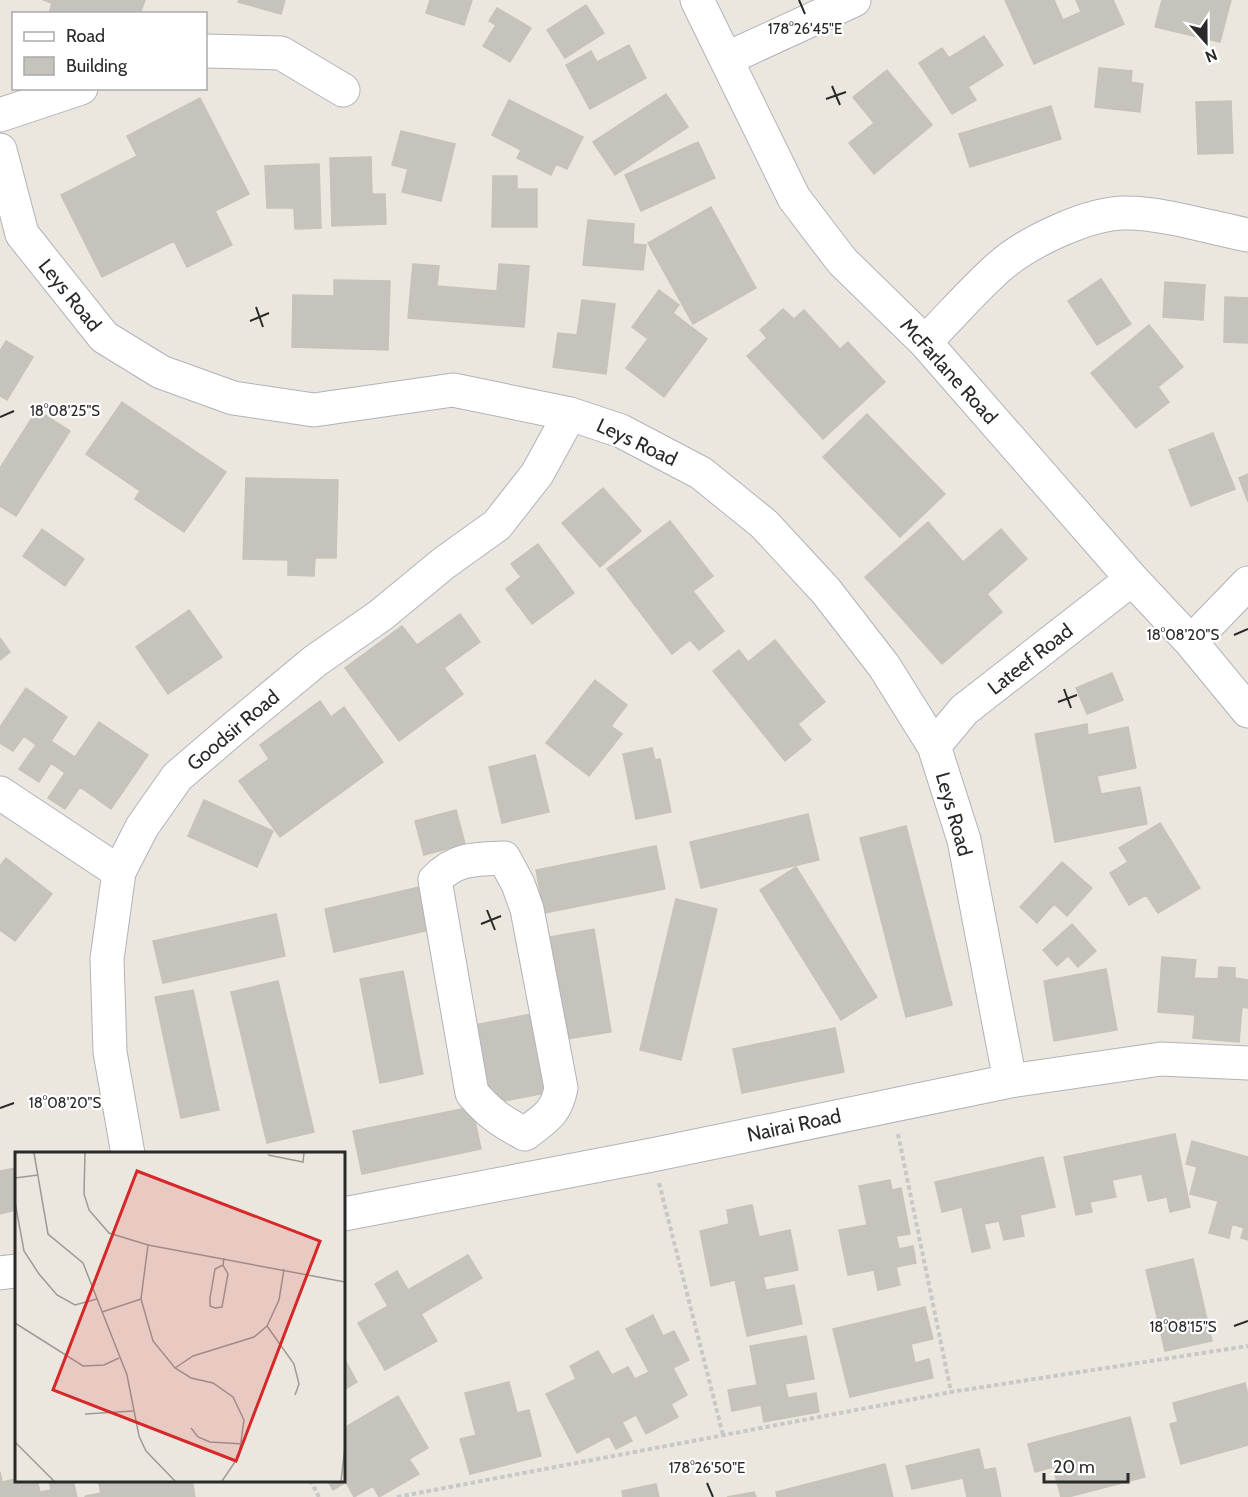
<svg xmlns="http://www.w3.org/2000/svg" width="1248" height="1497" font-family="Cabin,sans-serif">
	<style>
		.building { fill: #c6c3bd; stroke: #c6c3b7; stroke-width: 1.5 }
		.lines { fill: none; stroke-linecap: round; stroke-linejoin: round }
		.minor-casing { stroke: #b1b2bc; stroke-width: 35 }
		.path { stroke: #c8c8c8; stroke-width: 4; stroke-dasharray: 4.5 3; stroke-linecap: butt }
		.minor { stroke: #fff; stroke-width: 33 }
		.ticks { fill: none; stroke: #2a2a2a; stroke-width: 2 }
		.labels { text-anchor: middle; stroke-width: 4.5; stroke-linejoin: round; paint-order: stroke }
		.street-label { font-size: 20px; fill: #2a2a2a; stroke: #fff }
		.inset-road { fill: none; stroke: #9e9b96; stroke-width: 1.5 }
		.view { fill: #d62828; fill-opacity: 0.15; stroke: #d62828; stroke-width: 3 }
		.inset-edge { fill: none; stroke: #2a2a2a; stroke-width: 3 }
		.ticks-label { font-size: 15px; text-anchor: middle; fill: #2a2a2a; stroke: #fff; stroke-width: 4.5; stroke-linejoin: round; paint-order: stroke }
	</style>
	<rect width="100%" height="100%" fill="#ebe7de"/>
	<path class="building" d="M43 0H145L140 14H49L52 3Z
		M239 0H285L281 14 238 2Z
		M430 0H472L464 25 426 13Z
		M1005 0H1054L1063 20 1081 12 1076 0H1113L1124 24 1034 64Z
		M1162 0H1231L1220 42 1155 27Z
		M586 5 604 33 565 58 547 30Z
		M497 8 531 28 510 62 483 46 496 25 489 21Z
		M984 36 1003 65 968 87 976 100 952 114 919 63 942 48 949 58Z
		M629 45 646 78 590 109 566 65 591 51 597 62Z
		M1099 68 1132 71 1131 82 1143 84 1140 112 1095 107Z
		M887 70 932 125 874 174 849 143 874 123 853 97Z
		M666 94 688 127 615 175 593 142Z
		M200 98 249 194 215 211 232 245 187 267 174 241 102 277 61 195 137 156 127 136Z
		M509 100 583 137 567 169 556 164 551 175 517 158 521 150 492 135Z
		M1231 101 1233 153 1198 154 1196 102Z
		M1051 106 1061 139 970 167 959 134Z
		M401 131 455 144 441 201 402 192 408 169 392 165Z
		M698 142 715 178 641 211 625 175Z
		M371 157 372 194H385L386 224 332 226 330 158Z
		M319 164 321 228 295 229 294 208H267L265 166Z
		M493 176H517V189H537V227H492Z
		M711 207 756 288 693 324 648 243Z
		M588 220 634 224 633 244 646 245 643 270 583 265Z
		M413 264 439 266 437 286 497 291 499 264 529 266 524 327 408 318Z
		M1101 279 1131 324 1097 345 1068 301Z
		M334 280 390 281 388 350 292 347 293 295 334 296Z
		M1165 282 1205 285 1203 320 1163 317Z
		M659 290 679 305 673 313 707 339 664 397 626 368 648 339 632 327Z
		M1225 297 1248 298V343L1224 342Z
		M582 300 615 304 606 374 553 367 558 333 577 335Z
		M783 309 794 319 804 310 840 349 848 342 885 382 823 439 747 356 767 338 760 330Z
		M1149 325 1183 367 1158 387 1169 402 1136 428 1091 373Z
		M6 341 33 357 7 400 0 396V351Z
		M122 402 226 472 184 532 135 499 140 491 86 454Z
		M37 410 70 431 16 516 0 506V468Z
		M867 414 945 494 900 537 823 457Z
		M1213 433 1235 489 1191 506 1169 450Z
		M1248 474V502L1239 478Z
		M246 478 338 480 336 558H315L314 576 288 575V560L243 559Z
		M603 488 641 531 600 567 562 523Z
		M670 521 713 576 693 591 724 631 699 650 690 640 672 654 607 569Z
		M928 522 963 562 1001 529 1027 559 987 594 1002 612 942 664 865 577Z
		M42 529 84 559 65 586 23 556Z
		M538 544 574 593 532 624 506 589 521 577 511 564Z
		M189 610 222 657 168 694 136 647Z
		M460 614 480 642 444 668 463 694 399 741 345 668 402 626 417 645Z
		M0 638 10 652 0 660Z
		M775 640 825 702 798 724 811 740 785 761 713 671 739 650 748 662Z
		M1112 673 1123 700 1087 714 1076 688Z
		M595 680 627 705 611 726 622 734 589 776 546 743Z
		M26 688 67 717 51 741 75 757 99 722 148 755 111 809 80 787 65 809 48 798 65 773 51 763 39 782 19 769 36 745 24 736 13 751 0 743V727Z
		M320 701 331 717 344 707 383 762 280 837 239 781 269 759 260 745Z
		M1087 724 1088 735 1128 727 1136 768 1097 776 1101 794 1140 787 1147 824 1055 842 1035 734Z
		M652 748 655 760 660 759 671 812 636 819 623 754Z
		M535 755 549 812 502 823 489 767Z
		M204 800 273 831 257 867 188 836Z
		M456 810 465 844 424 855 415 821Z
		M808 814 819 860 701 888 690 842Z
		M1160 823 1200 888 1158 913 1146 895 1129 905 1110 873 1128 862 1119 848Z
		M906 826 952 1005 906 1017 860 838Z
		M656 846 665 889 544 913 536 870Z
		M6 858 52 894 15 941 0 930V866Z
		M1062 862 1092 888 1067 916 1054 904 1037 923 1020 907Z
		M796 867 877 997 841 1020 760 890Z
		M424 886 434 929 334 952 325 909Z
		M676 899 717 909 681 1060 640 1050Z
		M276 914 285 956 163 983 153 941Z
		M1072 924 1096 951 1078 967 1068 956 1057 966 1043 950Z
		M594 929 611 1032 561 1040 544 938Z
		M1162 957 1196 960 1194 978 1218 979 1219 967 1235 968V978L1248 980V1008L1242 1007 1239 1042 1193 1038 1195 1015 1158 1012Z
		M1106 969 1117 1030 1054 1041 1044 981Z
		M403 971 423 1074 380 1083 360 979Z
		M278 981 314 1132 267 1143 231 992Z
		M193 990 219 1110 181 1118 155 997Z
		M532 1014 546 1093 488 1104 474 1025Z
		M835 1028 844 1072 742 1093 733 1049Z
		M472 1107 481 1149 362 1174 353 1131Z
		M1175 1134 1190 1207 1170 1212 1167 1197 1148 1201 1142 1174 1112 1180 1116 1197 1090 1202 1092 1212 1076 1215 1064 1157Z
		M1192 1141 1248 1157V1240L1241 1238 1244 1228 1232 1224 1229 1238 1209 1233 1218 1201 1190 1194 1197 1167 1186 1164Z
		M1043 1157 1055 1207 1020 1215 1024 1236 1004 1240 999 1221 984 1224 990 1248 972 1252 962 1207 942 1212 935 1182Z
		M16 1168V1210L0 1214V1171Z
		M890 1180 892 1190 901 1188 910 1234 896 1236 899 1249 913 1246 916 1263 896 1267 900 1285 878 1290 874 1270 848 1275 839 1230 867 1225 859 1186Z
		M752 1205 759 1237 790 1230 798 1270 763 1277 766 1290 794 1285 802 1324 747 1336 735 1280 711 1286 700 1231 729 1224 727 1210Z
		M468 1255 482 1278 421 1314 437 1341 385 1370 358 1323 388 1306 375 1284 397 1271 408 1290Z
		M1193 1259 1212 1341 1165 1351 1146 1270Z
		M925 1307 933 1339 911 1344 915 1363 929 1359 933 1378 850 1397 833 1329Z
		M653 1315 663 1336 674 1331 689 1360 673 1368 687 1395 671 1404 678 1417 646 1434 636 1415 622 1422 632 1441 616 1449 609 1436 577 1453 546 1394 576 1379 570 1366 598 1351 612 1375 628 1367 635 1379 649 1372 626 1329Z
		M806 1336 814 1379 785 1384 788 1398 816 1393 819 1412 764 1422 761 1405 732 1411 728 1390 757 1385 750 1346Z
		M344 1358 357 1382 344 1390Z
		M509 1382 517 1413 529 1410 541 1456 470 1474 460 1439 476 1435 465 1393Z
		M1245 1383 1248 1395V1445L1181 1464 1170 1424 1178 1422 1173 1403Z
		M398 1396 428 1448 409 1459 419 1474 379 1497 373 1486 354 1497 346 1482 333 1490 327 1480H344V1428Z
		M1130 1417 1145 1477 1068 1497H1061L1053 1467 1035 1472 1028 1444Z
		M979 1449 984 1470 995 1468 1001 1497H967L963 1478 912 1489 906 1466Z
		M885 1464 893 1497H777L776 1492Z
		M16 1470V1480H37L40 1492 51 1490 49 1480H73L77 1497H0V1472L2 1482 16 1479 15 1471Z
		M98 1480H192L195 1497H85V1496L101 1493Z
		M656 1484 659 1497H623L622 1491Z
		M754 1492 756 1497H727Z"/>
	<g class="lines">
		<defs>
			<path id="minor" d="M697 0 794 198 842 261 925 342 1132 579 1191 642 1248 711
				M206 51 281 53 343 90
				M726 59 854 0
				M0 115 81 88
				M0 150 22 234 104 337 161 372 233 398 314 410 453 390 570 414 621 431 701 473 764 524 826 591 884 666 934 746 964 840 1010 1081
				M925 342C950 317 973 290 999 267 1027 242 1090 212 1127 213 1163 213 1212 228 1248 235
				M1191 642 1248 583
				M934 746 964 710 1132 579
				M0 793 119 872
				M504 858 518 884 527 909 561 1088C556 1114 545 1118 525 1134 502 1122 490 1114 472 1093L435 880C456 858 475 859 504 858Z
				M128 1154 110 1052 107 959 119 872 142 827 177 777 233 729 315 661 381 615 444 563 497 525 537 474 570 414
				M344 1214 652 1155 1010 1081 1161 1059 1248 1063
				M0 1273 16 1271"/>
		</defs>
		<use href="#minor" class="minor-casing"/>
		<path class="path" d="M898 1134 951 1392
			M659 1183 723 1435
			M310 1480 319 1497
			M397 1497 951 1392 1248 1346"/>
		<use href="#minor" class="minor"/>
	</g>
	<path class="ticks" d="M799 0 805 14M832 86 840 105M826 99 846 92M256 307 263 327M250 321 269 313M0 417 14 411M1234 635 1248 629M1064 689 1071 708M1058 702 1077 695M487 910 495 930M481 924 501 916M0 1108 14 1103M1234 1326 1248 1321M707 1483 713 1497"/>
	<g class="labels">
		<g class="street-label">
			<text transform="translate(70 295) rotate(51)" y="7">Leys Road</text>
			<text transform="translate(949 371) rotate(48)" y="7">McFarlane Road</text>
			<text transform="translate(637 442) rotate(25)" y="7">Leys Road</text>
			<text transform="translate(1030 659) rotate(-38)" y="7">Lateef Road</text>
			<text transform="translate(233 730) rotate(-40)" y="7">Goodsir Road</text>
			<text transform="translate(954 814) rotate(74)" y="7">Leys Road</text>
			<text transform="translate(794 1125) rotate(-12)" y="7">Nairai Road</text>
		</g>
	</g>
	<g transform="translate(15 1152)">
		<rect width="330" height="330" fill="#ebe7de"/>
		<path class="inset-road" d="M19 1 33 82 68 111 112 223 124 284 131 299 160 329M70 1 69 42 74 58 94 81 133 93 330 130M253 3 288 10 289 1M0 26 23 23M0 50 9 99 24 122 42 143 60 153 82 147M133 93 126 147 138 189 160 216 176 226 198 231 218 245 229 268 224 304 207 329M208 113 200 117 195 146V154L200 156 207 155 213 122 208 113 209 106M87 160 126 147M0 171 68 214 89 213 104 206M252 174 279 212 284 232 280 243M160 216 178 204 239 185 252 174 264 148 269 117M70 262 118 259M176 276 183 285 195 290 229 292M0 290 39 329M326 329 330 295"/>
		<path class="view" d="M122 19 305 89 221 309 38 238Z"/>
		<rect width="330" height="330" class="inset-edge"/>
	</g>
	<g class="ticks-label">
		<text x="805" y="34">178°26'45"E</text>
		<text x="65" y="416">18°08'25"S</text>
		<text x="1183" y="640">18°08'20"S</text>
		<text x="65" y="1108">18°08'20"S</text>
		<text x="1183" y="1332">18°08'15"S</text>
		<text x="707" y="1473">178°26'50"E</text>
	</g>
	<rect x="12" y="12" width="195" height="78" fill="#ffffff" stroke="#aaaaaa" stroke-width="1.5"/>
	<rect x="24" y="32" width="30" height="9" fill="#ffffff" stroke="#aaaaaa" stroke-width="1.5"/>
	<text x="66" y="42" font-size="18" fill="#2a2a2a">Road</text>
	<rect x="24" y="57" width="30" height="18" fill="#c6c3bd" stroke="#aaaaaa" stroke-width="1.5"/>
	<text x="66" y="72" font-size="18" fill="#2a2a2a">Building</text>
	<g transform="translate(1206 42) rotate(159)" stroke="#ffffff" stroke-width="4.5" paint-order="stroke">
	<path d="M0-4.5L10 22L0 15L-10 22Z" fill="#2a2a2a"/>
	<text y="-9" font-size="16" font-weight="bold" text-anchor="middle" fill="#2a2a2a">N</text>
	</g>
	<path d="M1044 1473v9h84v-9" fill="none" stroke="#2a2a2a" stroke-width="3"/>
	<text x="1053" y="1473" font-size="18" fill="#2a2a2a" stroke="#ffffff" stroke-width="4.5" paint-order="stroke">20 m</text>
</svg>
